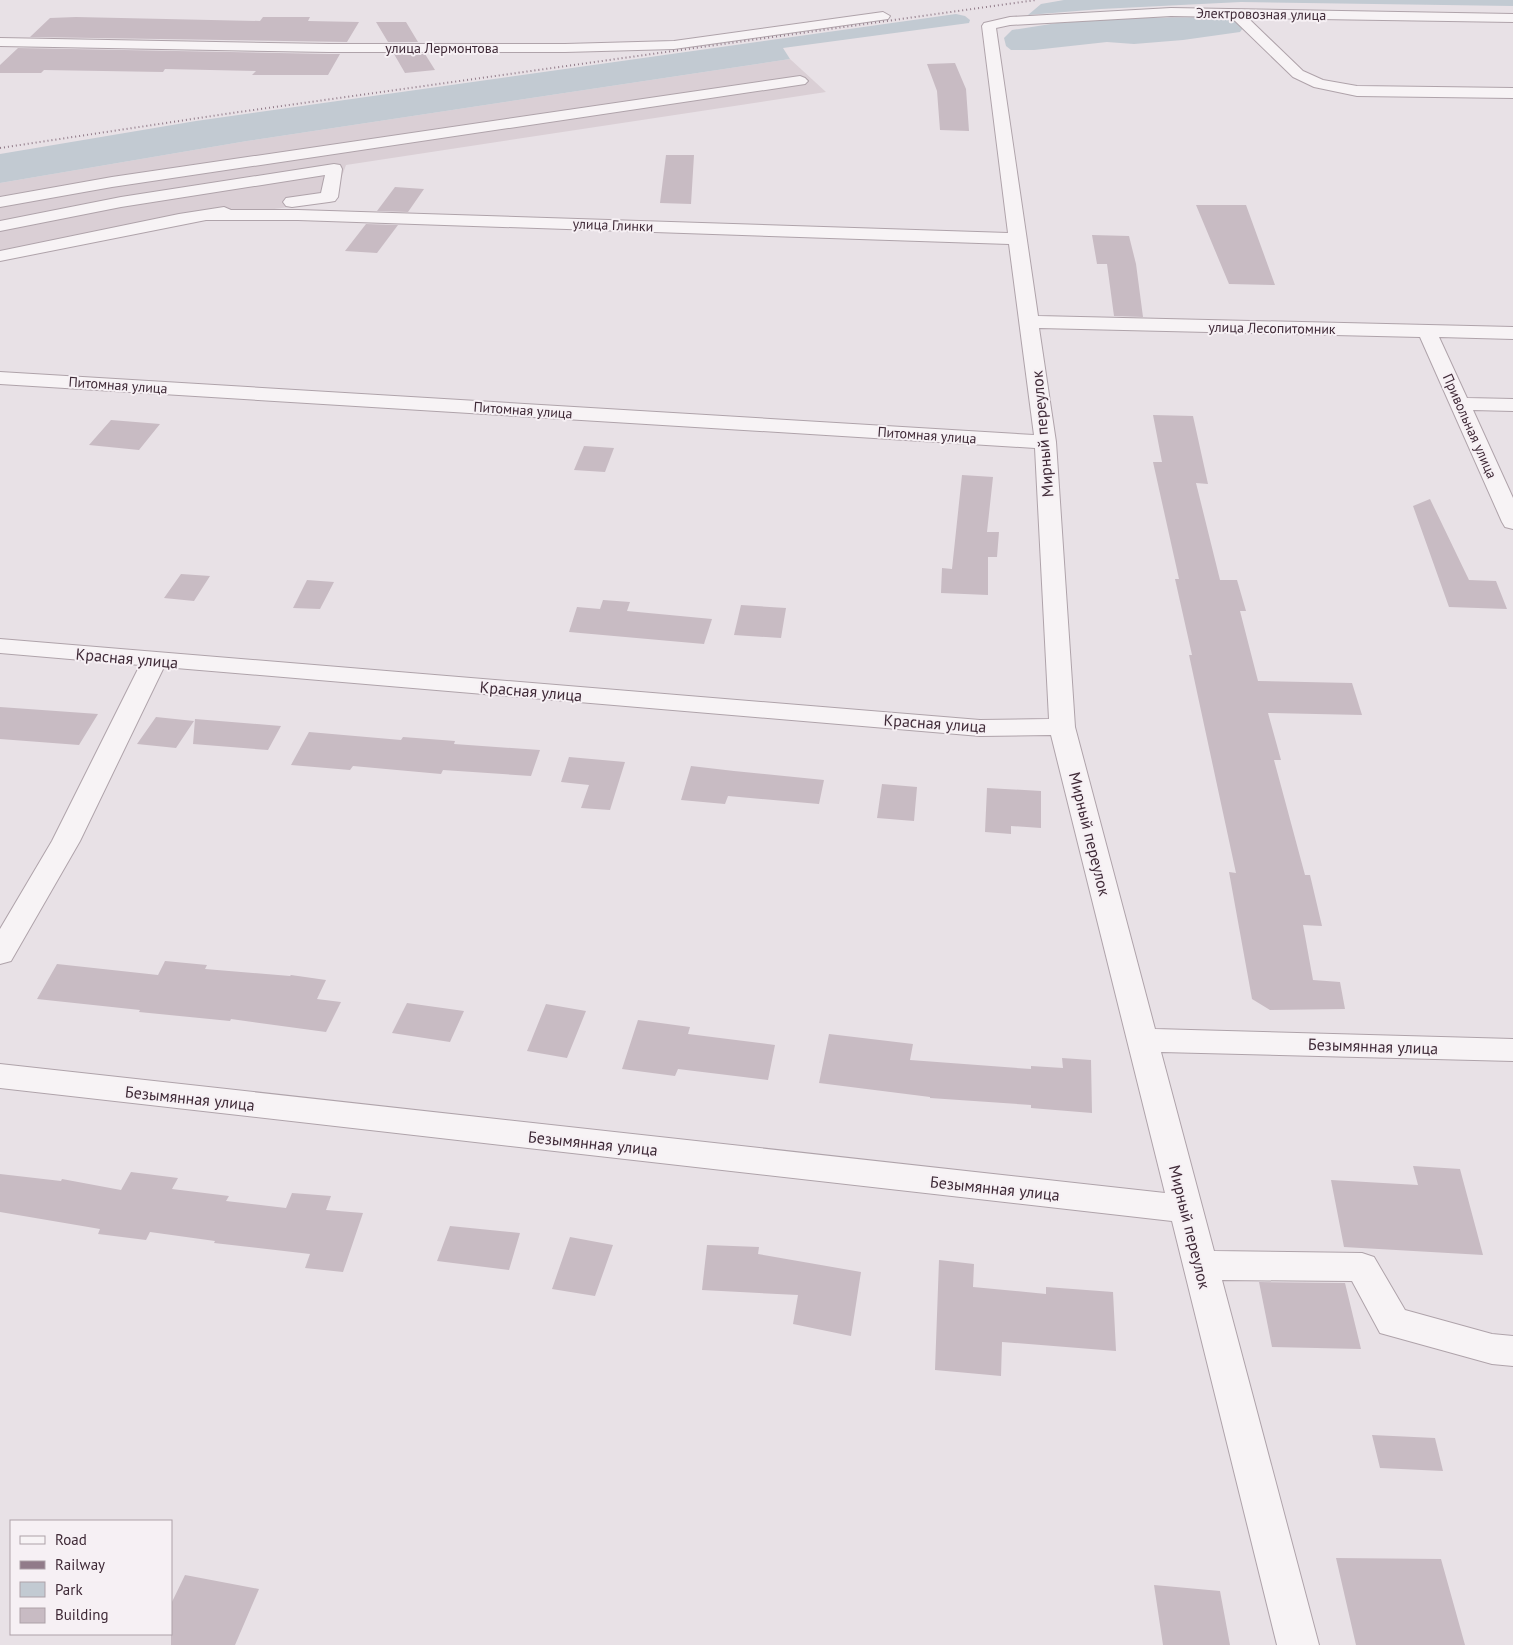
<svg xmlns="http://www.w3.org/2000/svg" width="1513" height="1645" font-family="'PT Sans',sans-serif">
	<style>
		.built { fill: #dacfd5 }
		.green { fill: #c2cad2 }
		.building { fill: #c8bbc3 }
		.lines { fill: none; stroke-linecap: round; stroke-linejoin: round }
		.minor-casing { stroke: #afa3aa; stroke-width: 2 }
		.minor { fill: #f7f3f5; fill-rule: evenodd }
		.rail { stroke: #917b89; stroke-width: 2; stroke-dasharray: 1 3; stroke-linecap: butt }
		.labels { text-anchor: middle; stroke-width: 4; stroke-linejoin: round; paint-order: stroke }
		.far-street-label { font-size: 14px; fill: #3f2a37; stroke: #f6f0f4 }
		.street-label { font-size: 16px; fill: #3f2a37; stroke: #f6f0f4 }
	</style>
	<rect width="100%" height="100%" fill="#e8e1e6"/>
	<path class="built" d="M790 59 826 92 346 165 333 201 224 216 0 261V183L247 141Z"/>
	<path class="green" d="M1064 0H1513V6L1241 2 1101 9 1028 15 1041 4Z
		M956 14 965 16 970 20 969 23 783 48 790 59 247 141 0 183V154L196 121Z
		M1214 17 1233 19 1243 28 1240 32 1183 40 1134 44 1107 42 1034 50H1011L1006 46 1004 38 1012 30 1057 23 1125 18Z"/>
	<path class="building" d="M76 17 260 21 263 17H310L308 21 359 22 347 42 30 37 50 18Z
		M376 22H406L418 42H388Z
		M18 48 329 54H340L328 75H252L256 71 165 69 163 72 44 70 41 73H0V65Z
		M394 54H425L435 70 405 73Z
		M955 63 966 89 969 131 940 130 937 91 927 64Z
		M666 155H694L691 204 660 203Z
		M395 187 424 189 408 212 377 211Z
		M1196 205H1246L1275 285 1229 284Z
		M366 224 398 225 377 253 345 251Z
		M1092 235 1129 236 1136 264 1143 317 1114 316 1107 264H1097Z
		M1153 415 1193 416 1208 484 1196 483 1220 580H1237L1246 611H1240L1258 681 1352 683 1362 715 1268 713 1281 760H1274L1305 875H1310L1322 926 1303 925 1313 980 1340 982 1345 1009 1270 1010 1252 999 1229 872 1236 873 1189 655H1192L1175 579H1179L1153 462H1162Z
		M111 420 160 424 139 450 89 445Z
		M584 446 614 448 605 472 574 470Z
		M962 475 993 477 987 532H999L997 557H988V595L941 593 942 568 952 569Z
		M1430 499 1469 580 1496 581 1507 609 1449 607 1413 506Z
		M181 574 210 576 194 601 164 598Z
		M307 580 334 582 320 609 293 608Z
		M603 600 630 602 627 611 712 619 704 644 569 632 577 607 600 609Z
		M741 605 786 608 781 638 734 635Z
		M0 707 98 714 79 745 0 739Z
		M156 717 194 721 176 748 137 744Z
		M195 719 281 726 268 750 193 744Z
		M309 732 401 740 403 737 455 741 454 744 540 750 531 776 443 770 441 774 353 766 350 770 291 765Z
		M569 757 625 762 610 810 581 808 589 785 561 782Z
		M691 766 734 771 824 780 819 804 728 796 725 804 681 800Z
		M882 784 917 787 914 821 877 818Z
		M987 788 1041 791V828L1011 826V834L985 832Z
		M165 961 207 965 205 969 290 976 291 975 326 980 317 999 341 1002 326 1032 231 1019 230 1021 139 1012 140 1010 37 999 57 964 158 975Z
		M407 1003 464 1011 450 1042 392 1033Z
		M546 1004 586 1011 567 1058 527 1051Z
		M638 1020 690 1027 688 1034 775 1045 768 1080 678 1069 675 1076 622 1069Z
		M829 1034 913 1044 910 1060 1031 1069V1066L1063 1068 1062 1058 1091 1060 1092 1113 1031 1108V1105L930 1098V1097L819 1083Z
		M1413 1166 1460 1169 1483 1255 1344 1247 1331 1180 1418 1185Z
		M131 1172 178 1178 172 1189 229 1196 226 1201 286 1208 292 1193 331 1196 326 1210 363 1213 343 1272 305 1268 310 1254 214 1243 215 1241 150 1232 146 1240 98 1234 100 1229 0 1212V1174L61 1181 62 1179 121 1190Z
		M450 1226 520 1233 509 1270 437 1261Z
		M570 1237 613 1245 595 1296 552 1289Z
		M707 1245 759 1247 758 1254 861 1272 851 1336 793 1324 798 1295 702 1290Z
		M939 1260 974 1264 973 1287 1046 1294V1287L1113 1292 1116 1351 1002 1342 1001 1376 935 1370Z
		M1259 1282 1345 1283 1361 1349 1272 1347Z
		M1372 1435 1435 1438 1443 1471 1380 1468Z
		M1336 1558 1441 1559 1465 1645H1356Z
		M185 1575 259 1589 235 1645H171V1604Z
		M1154 1585 1220 1591 1230 1645H1163Z"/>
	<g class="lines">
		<defs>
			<path id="minor" d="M1171 8 1513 14V22L1248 18 1303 71 1323 80 1357 86 1513 88V98L1357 96 1314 87 1293 77 1231 17 1171 16 1010 25 996 28 1038 316 1513 327V339L1439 337 1467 398 1513 399V411L1473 410 1513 498V529L1505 527 1502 522 1420 337 1039 328 1056 442 1075 727 1155 1029 1513 1039V1061L1161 1052 1214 1251 1362 1253 1374 1257 1405 1310 1492 1334 1513 1336V1366L1492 1364 1380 1333 1352 1281 1222 1280 1319 1645H1277L1172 1221 0 1088V1064L1165 1193 1051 735 980 736 164 667 80 841 11 961 0 964V929L52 841 140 665 0 653V639L980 720 1049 719 1035 448 0 384V372L1034 435 1009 244 298 220H206L0 261V251L179 214 224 207 231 210H298L1008 233 982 26 984 23 1010 17Z
				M883 12 890 16 888 19 674 49 565 52H329L0 46V38L329 44H565L674 41Z
				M800 76 805 78 808 81 805 84 112 187 0 207V197L112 177Z
				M334 164 340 165 342 169 338 197 335 201 329 202 292 207 286 206 283 202 286 198 321 193 325 175 121 207 0 231V221L121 197Z"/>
		</defs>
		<use href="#minor" class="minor-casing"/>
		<use href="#minor" class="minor"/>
		<path class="rail" d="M0 148 232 113 1036 0"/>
	</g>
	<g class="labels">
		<g class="far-street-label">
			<text transform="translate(1261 14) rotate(1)" y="5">Электровозная улица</text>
			<text x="442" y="53">улица Лермонтова</text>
			<text transform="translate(613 225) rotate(2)" y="5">улица Глинки</text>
			<text transform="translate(1272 328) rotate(1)" y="5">улица Лесопитомник</text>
			<text transform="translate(118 385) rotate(4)" y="5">Питомная улица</text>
			<text transform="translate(523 410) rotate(4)" y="5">Питомная улица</text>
			<text transform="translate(1470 426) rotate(66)" y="5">Привольная улица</text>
			<text transform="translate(927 435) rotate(4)" y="5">Питомная улица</text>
		</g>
		<g class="street-label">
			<text transform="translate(1042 434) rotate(-95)" y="6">Мирный переулок</text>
			<text transform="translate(127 658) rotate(5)" y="6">Красная улица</text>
			<text transform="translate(531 691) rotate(5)" y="6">Красная улица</text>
			<text transform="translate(935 723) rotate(4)" y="6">Красная улица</text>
			<text transform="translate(1090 834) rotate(76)" y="6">Мирный переулок</text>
			<text transform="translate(1373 1046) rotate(2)" y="6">Безымянная улица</text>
			<text transform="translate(190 1098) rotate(6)" y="6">Безымянная улица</text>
			<text transform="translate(593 1143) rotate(6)" y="6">Безымянная улица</text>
			<text transform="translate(995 1188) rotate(6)" y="6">Безымянная улица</text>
			<text transform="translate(1190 1227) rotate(76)" y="6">Мирный переулок</text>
		</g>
	</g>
	<rect x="10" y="1520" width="162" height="115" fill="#f6f0f4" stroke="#ada1a8"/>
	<rect x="20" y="1536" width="25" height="8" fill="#f7f3f5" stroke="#ada1a8"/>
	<text x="55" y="1545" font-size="15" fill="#3f2a37">Road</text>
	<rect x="20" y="1561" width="25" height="8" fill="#917b89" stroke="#ada1a8"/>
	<text x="55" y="1570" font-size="15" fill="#3f2a37">Railway</text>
	<rect x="20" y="1582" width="25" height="15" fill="#c2cad2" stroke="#ada1a8"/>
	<text x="55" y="1595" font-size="15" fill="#3f2a37">Park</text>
	<rect x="20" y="1608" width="25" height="15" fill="#c8bbc3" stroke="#ada1a8"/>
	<text x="55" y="1620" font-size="15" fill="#3f2a37">Building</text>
</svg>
